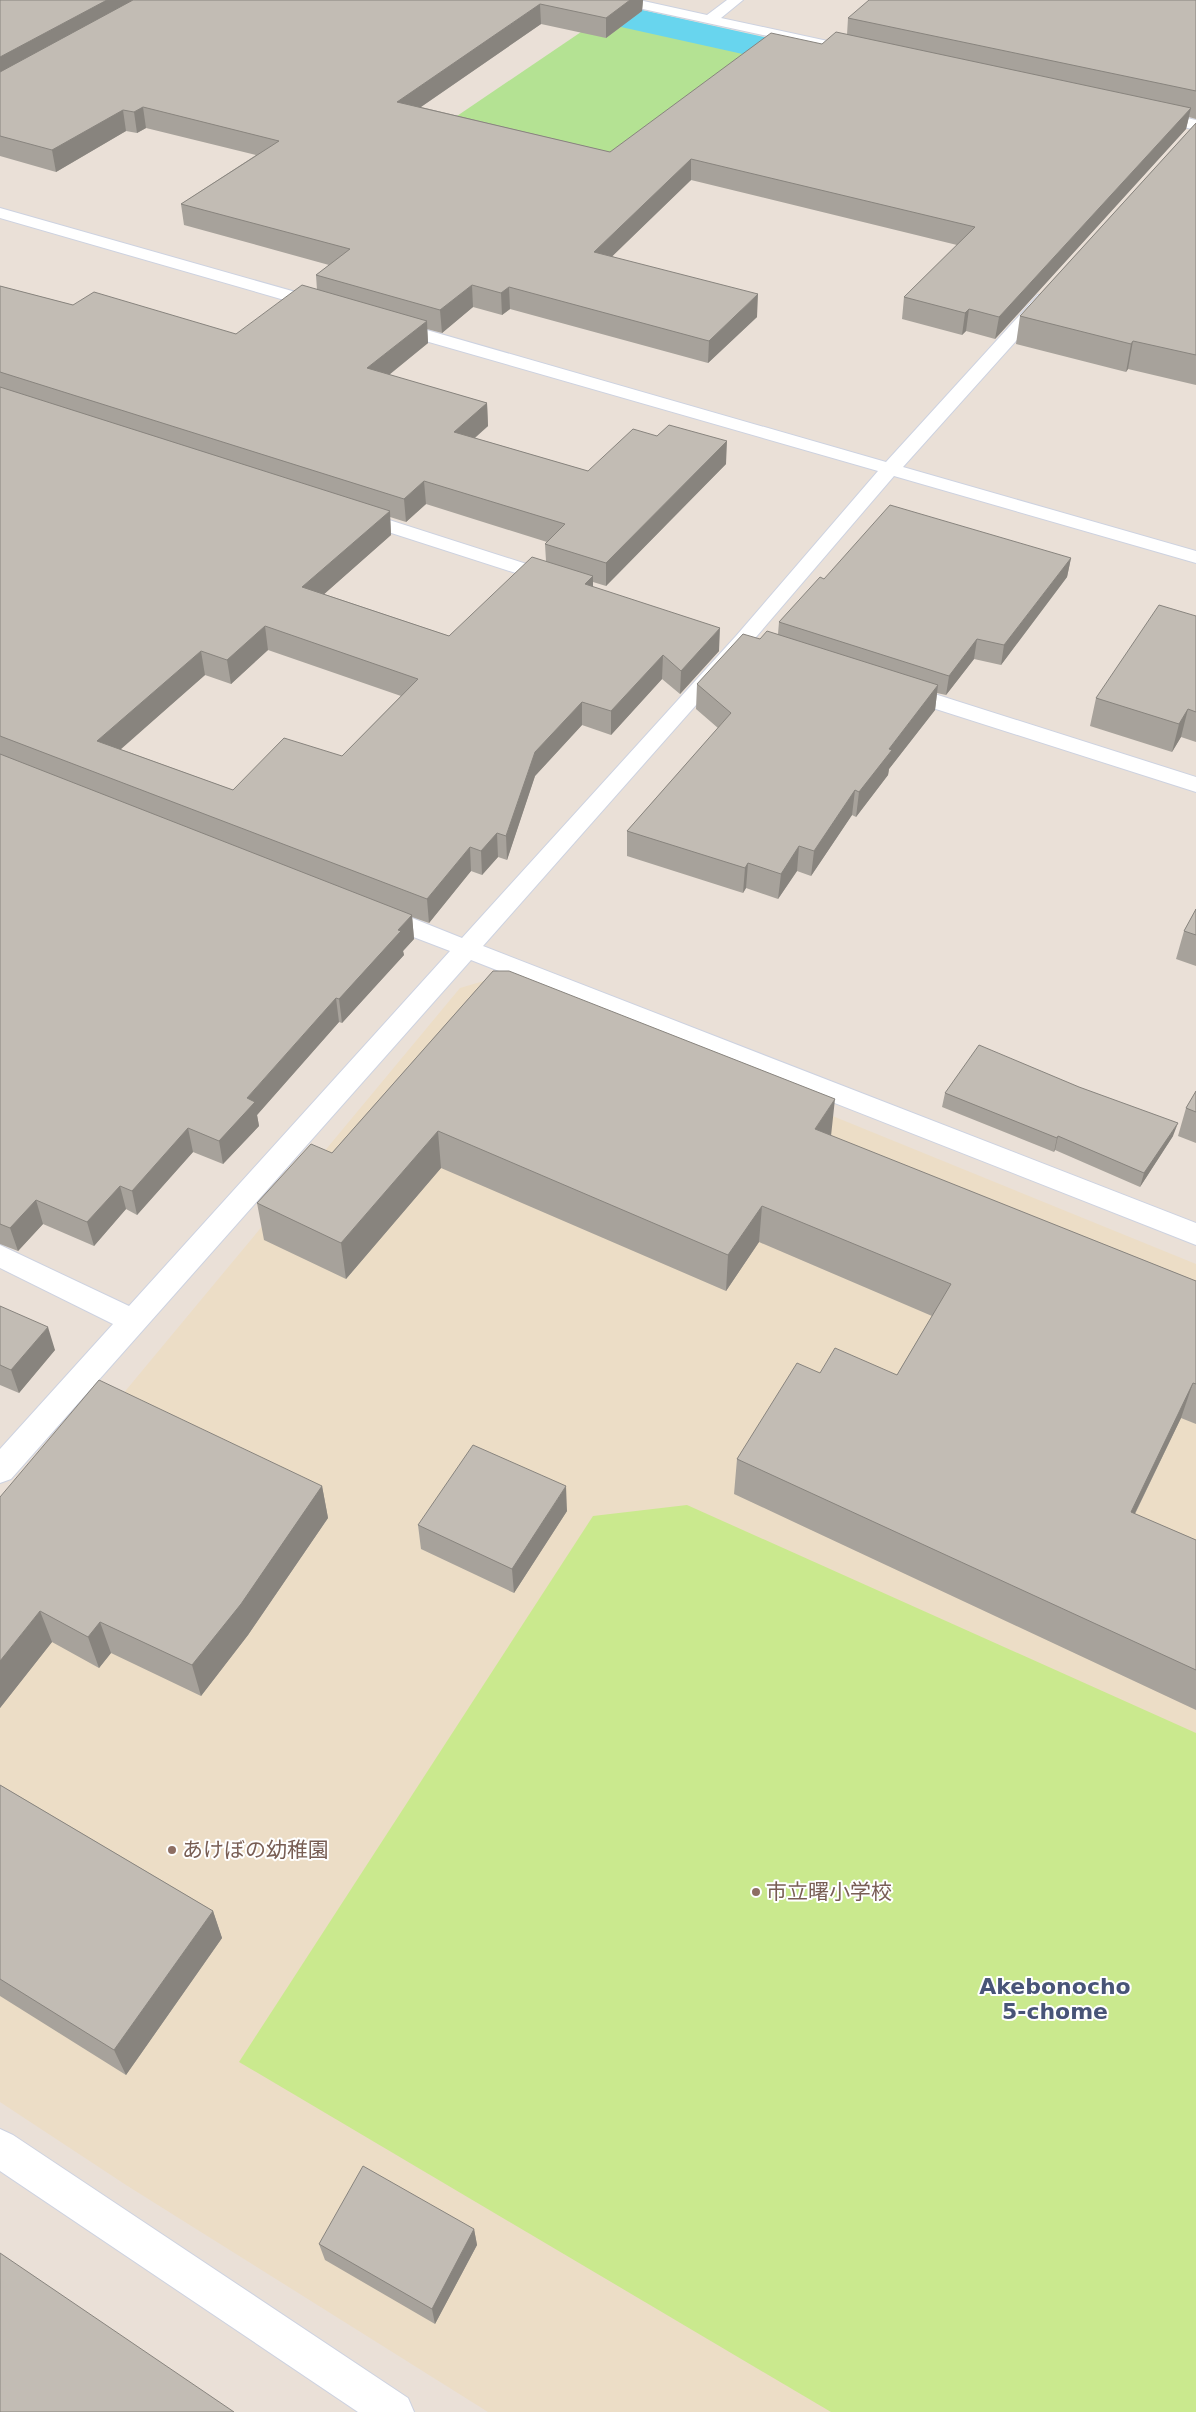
<svg xmlns="http://www.w3.org/2000/svg" width="1196" height="2412" font-family="'DejaVu Sans','Noto Sans JP',sans-serif">
	<style>
		.education { fill: #ecddc6 }
		.green { fill: #b4e293 }
		.pitch { fill: #cae98e }
		.lines { fill: none; stroke-linecap: round; stroke-linejoin: round }
		.canal { fill: #68d5ee; fill-rule: evenodd }
		.minor-casing { stroke: #cdd2e0; stroke-width: 2 }
		.minor { fill: #fff; fill-rule: evenodd }
		.wall { fill: #a7a29b; fill-rule: evenodd }
		.shaded-wall { fill: #88847e }
		.building { fill: #c2bcb4; stroke: #88847e; fill-rule: evenodd }
		.education-dot { fill: #8d6e63; stroke: #fff; stroke-width: 2 }
		.labels { text-anchor: middle; stroke-width: 4; stroke-linejoin: round; paint-order: stroke }
		.near-education-label { font-size: 21px; fill: #785e54; stroke: #fff; text-anchor: start }
		.near-neighbourhood-label { font-size: 22px; font-weight: bold; fill: #485477; stroke: #fff }
	</style>
	<rect width="100%" height="100%" fill="#eae0d7"/>
	<path class="education" d="M494 978 1196 1264V2412H488L126 2185 0 2102V1532L117 1401 460 988Z"/>
	<path class="green" d="M612 11 795 53 649 167 454 118Z"/>
	<path class="pitch" d="M687 1505 1196 1733V2412H831L239 2062 593 1516Z"/>
	<g class="lines">
		<path class="canal" d="M531 0H597L846 55 859 58 864 66 859 74 846 77 549 11 537 7Z"/>
		<defs>
			<path id="minor" d="M613 0H639L707 15 727 0H743L721 18 860 48 867 52 860 56 620 4Z
				M1151 110 1196 120V130L1146 118 1143 115 1146 112Z
				M0 208 331 302 334 306 331 310H319L0 218Z
				M1044 294 1050 295 1053 299 1050 303 903 467 1196 551V563L894 476 750 644 483 946 1196 1223V1245L471 960 11 1479 0 1483V1449L113 1324 0 1268V1245L129 1306 450 951 369 920 366 914 369 908 378 906 387 908 462 938 736 636 878 471 387 330 384 326 387 322H399L886 462 1038 295Z
				M355 509 564 576 567 580 564 584 557 586 550 584 348 519 345 515 348 511Z
				M900 683 1196 777V792L892 695 889 690 892 685Z
				M0 2129 13 2135 408 2398 414 2412H358L0 2171Z"/>
		</defs>
		<use href="#minor" class="minor-casing"/>
		<use href="#minor" class="minor"/>
	</g>
	<path class="wall" d="M0 0H643L642 11 606 38 541 24 421 107 610 152 822 44 847 35 848 18 1196 0V119L1189 117 1186 129 995 339 966 331 962 335 902 319 904 297 957 245 691 180 612 256 757 317 708 363 510 309 502 315 473 307 442 333 427 329 428 343 389 375 487 403 488 426 475 438 588 471 726 464 606 586 593 582V587L719 651 680 694 662 679 611 735 582 725 535 776 507 860 498 857 482 875 471 871 429 923 412 917 414 939 403 951 404 955 342 1023 339 1022 257 1115 259 1126 223 1164 193 1152 137 1215 126 1209 94 1246 43 1224 18 1251 0 1244V286L73 305 236 334 317 290 316 275 329 265 184 225 181 204 256 155 146 128 137 133 126 131 56 172 0 156ZM426 504 547 542 545 544 546 561 449 636 324 594 391 535 390 517 406 522ZM268 650 401 696 342 756 233 790 120 749 205 675 231 684Z
		M1196 123V385L1128 369 1126 372 1016 344 1020 316Z
		M1071 558 1067 577 1001 665 974 659 946 695 937 693 935 710 889 769 888 775 856 817 852 815 811 876 797 871 778 899 746 888 743 893 627 856V831L718 728 696 709 697 684 760 639 778 634 779 622 824 579Z
		M1196 616V742L1181 737 1172 752 1090 726 1096 698Z
		M1196 909V966L1176 959 1184 931Z
		M493 971 831 1136 1196 1281V1424L1181 1418 1135 1514 1196 1540V1710L734 1494 737 1459 820 1373 897 1375 932 1316 759 1242 726 1291 441 1168 346 1279 264 1240 257 1203 332 1153Z
		M1196 1091V1143L1178 1136 1186 1108Z
		M945 1093 1173 1136 1140 1187 1055 1150 1054 1152 942 1107Z
		M0 1306 55 1350 19 1393 0 1385Z
		M322 1486 328 1518 248 1635 201 1696 111 1653 99 1668 52 1642 0 1708V1497Z
		M567 1511 514 1593 421 1549 418 1525Z
		M0 1785 213 1911 222 1938 126 2075 0 1996Z
		M474 2229 477 2245 435 2324 325 2260 319 2244Z"/>
	<path class="shaded-wall" d="M107 0H147L0 80V57Z
		M630 0H643L642 11 606 38V18Z
		M540 4 541 24 399 122 397 102Z
		M143 107 146 128 137 133 134 112Z
		M1191 108 1186 129 995 339 999 317Z
		M123 110 126 131 56 172 52 150Z
		M691 159V180L594 274V252Z
		M472 285 473 307 442 333 440 310Z
		M509 287 510 309 502 315 501 293Z
		M758 294 757 317 708 363 709 341Z
		M969 309 966 331 962 335 965 313Z
		M427 321 428 343 369 391 367 368Z
		M1133 341 1128 369 1126 372 1131 344Z
		M487 403 488 426 455 455 454 432Z
		M727 441 726 464 606 586V563Z
		M424 481 426 504 406 522 404 499Z
		M390 511 391 535 305 611 302 587Z
		M1071 558 1067 577 1001 665 1004 645Z
		M593 576V600L585 584Z
		M265 626 268 650 231 684 227 660Z
		M720 628 719 651 680 694 681 671Z
		M977 639 974 659 946 695 949 676Z
		M201 651 205 675 103 765 97 741Z
		M663 655 662 679 611 735V711Z
		M938 685 935 710 889 769 888 775 856 817 859 792 889 749Z
		M582 702V725L535 776 507 860 506 836 535 752Z
		M1188 709 1181 737 1172 752 1179 724Z
		M855 790 852 815 811 876 814 851Z
		M497 833 498 857 482 875 481 851Z
		M799 846 797 871 778 899 781 874Z
		M470 847 471 871 429 923 427 899Z
		M748 863 746 888 743 893 745 868Z
		M412 915 414 939 403 951 404 955 342 1023 339 999 398 930Z
		M336 998 339 1022 257 1115 259 1126 223 1164 219 1141 247 1098Z
		M835 1099 831 1136 815 1129Z
		M1178 1123 1173 1136 1140 1187 1144 1173Z
		M188 1128 193 1152 137 1215 132 1191Z
		M438 1131 441 1168 346 1279 341 1243Z
		M1058 1136 1055 1150 1054 1152 1057 1138Z
		M120 1186 126 1209 94 1246 87 1222Z
		M36 1200 43 1224 18 1251 10 1228Z
		M762 1206 759 1242 726 1291 728 1255Z
		M48 1327 55 1350 19 1393 11 1370Z
		M1193 1383 1181 1418 1119 1546 1131 1512Z
		M322 1486 328 1518 248 1635 201 1696 192 1665Z
		M566 1486 567 1511 514 1593 512 1569Z
		M40 1611 52 1642 0 1708V1661Z
		M100 1622 111 1653 99 1668 88 1637Z
		M213 1911 222 1938 126 2075 114 2050Z
		M474 2229 477 2245 435 2324 432 2309Z"/>
	<path class="building" d="M0 0H107L0 57Z
		M133 0H630L606 18 540 4 397 102 610 152 771 33 822 44 836 32 1191 108 999 317 969 309 965 313 904 297 975 227 691 159 594 252 758 294 709 341 509 287 501 293 472 285 440 310 316 275 350 249 181 204 279 141 143 107 134 112 123 110 52 150 0 136V72Z
		M869 0H1196V91L848 18Z
		M1196 123V355L1133 341 1131 344 1020 316Z
		M302 285 427 321 367 368 487 403 454 432 588 471 633 429 657 436 669 425 727 441 606 563 545 544 565 524 424 481 404 499 0 372V286L73 305 94 292 236 334Z
		M0 387 390 511 302 587 449 636 532 557 593 576 585 584 720 628 681 671 663 655 611 711 582 702 535 752 506 836 497 833 481 851 470 847 427 899 0 736ZM265 626 418 679 342 756 284 738 233 790 97 741 201 651 227 660Z
		M890 505 1071 558 1004 645 977 639 949 676 779 622 820 577 824 579Z
		M1159 605 1196 616V712L1188 709 1179 724 1096 698Z
		M767 631 938 685 889 749 892 750 859 792 855 790 814 851 799 846 781 874 748 863 745 868 627 831 731 713 697 684 743 634 760 639Z
		M0 754 412 915 398 930 401 931 339 999 336 998 247 1098 255 1102 219 1141 188 1128 132 1191 120 1186 87 1222 36 1200 10 1228 0 1224Z
		M1196 909V935L1184 931Z
		M493 971H509L835 1099 815 1129 1196 1281V1384L1193 1383 1131 1512 1196 1540V1670L737 1459 797 1363 820 1373 835 1348 897 1375 951 1284 762 1206 728 1255 438 1131 341 1243 257 1203 311 1144 332 1153Z
		M979 1045 1079 1087 1178 1123 1144 1173 1058 1136 1057 1138 945 1093Z
		M1196 1091V1112L1186 1108Z
		M0 1306 48 1327 11 1370 0 1365Z
		M99 1380 322 1486 241 1604 192 1665 100 1622 88 1637 40 1611 0 1661V1497Z
		M473 1445 566 1486 512 1569 418 1525Z
		M0 1785 213 1911 114 2050 0 1979Z
		M363 2166 474 2229 432 2309 319 2244Z
		M0 2253 234 2412H0Z"/>
	<g class="education-dot">
		<circle cx="172" cy="1850" r="5"/>
		<circle cx="756" cy="1892" r="5"/>
	</g>
	<g class="labels">
		<g class="near-education-label">
			<text x="182" y="1857">あけぼの幼稚園</text>
			<text x="766" y="1899">市立曙小学校</text>
		</g>
		<g class="near-neighbourhood-label">
			<text x="1055" y="1994">Akebonocho<tspan x="1055" dy="25">5-chome</tspan></text>
		</g>
	</g>
</svg>
